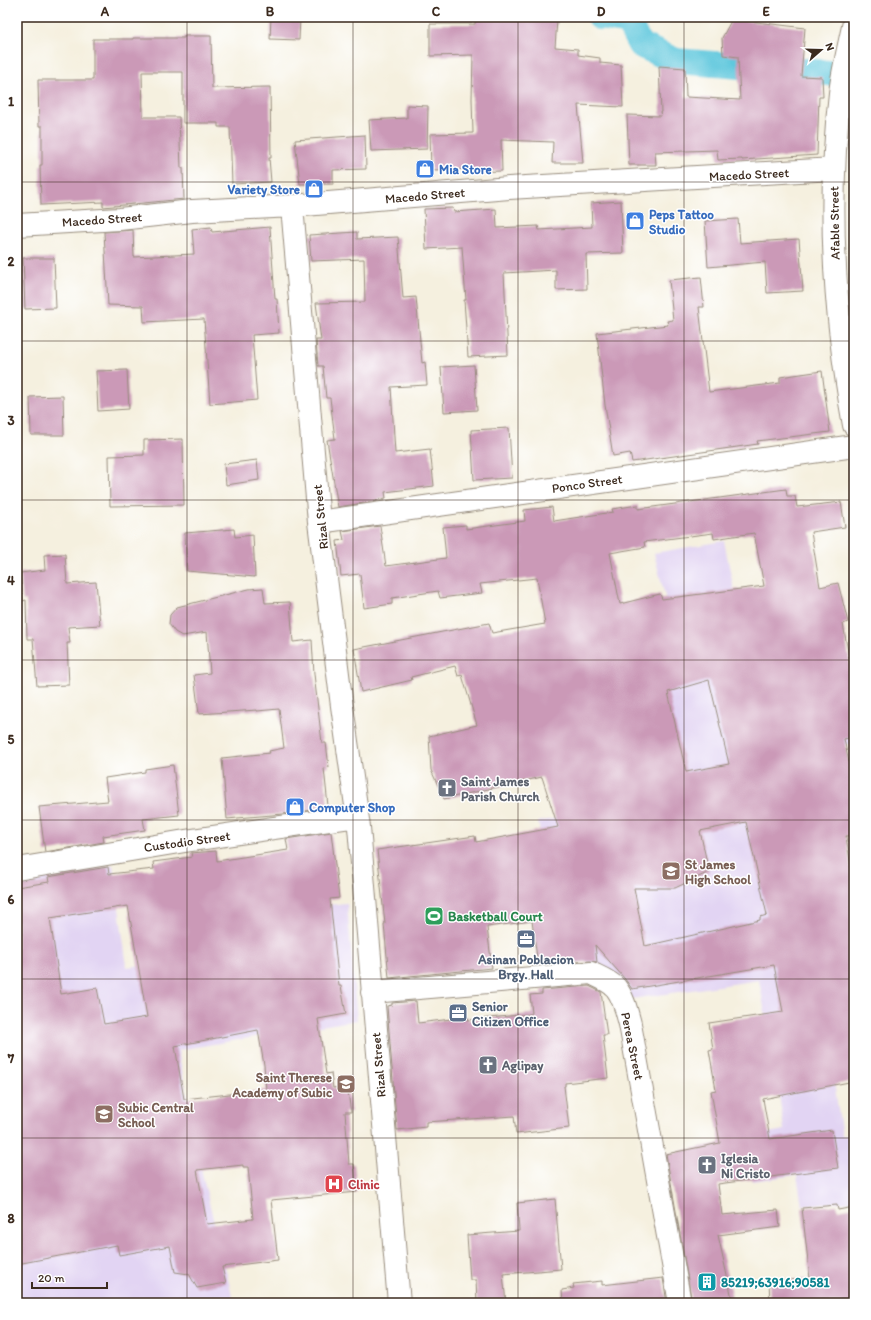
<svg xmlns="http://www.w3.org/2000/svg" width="871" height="1320" font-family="Itim,sans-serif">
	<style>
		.built { fill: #e2d4f3 }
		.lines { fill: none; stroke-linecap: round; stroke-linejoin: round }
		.canal { stroke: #60c8dd; stroke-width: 26 }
		.building { fill: #cb99b7; fill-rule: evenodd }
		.minor-casing { stroke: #988d7e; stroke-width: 24 }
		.minor { stroke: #fff; stroke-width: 22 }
		.grid { fill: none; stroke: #3b2a1e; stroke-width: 1; stroke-opacity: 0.55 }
		.labels { text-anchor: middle; stroke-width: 3; stroke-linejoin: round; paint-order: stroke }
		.shop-label { font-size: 13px; font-weight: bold; fill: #366cbe; stroke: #fff; text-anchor: start }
		.street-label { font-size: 13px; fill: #3b2a1e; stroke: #fff }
		.worship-label { font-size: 13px; font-weight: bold; fill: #5b616d; stroke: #fff; text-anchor: start }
		.education-label { font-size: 13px; font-weight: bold; fill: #785e54; stroke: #fff; text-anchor: start }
		.leisure-label { font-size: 13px; font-weight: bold; fill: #27864d; stroke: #fff; text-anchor: start }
		.service-label { font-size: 13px; font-weight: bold; fill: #4e5e75; stroke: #fff }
		.health-label { font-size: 13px; font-weight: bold; fill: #be3a42; stroke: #fff; text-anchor: start }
		.culture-label { font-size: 13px; font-weight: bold; fill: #0d838f; stroke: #fff; text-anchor: start }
		.neatline { fill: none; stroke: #3b2a1e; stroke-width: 1.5 }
		.grid-label { font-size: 13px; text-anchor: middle; font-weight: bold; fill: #3b2a1e }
	</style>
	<rect width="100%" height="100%" fill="#fff"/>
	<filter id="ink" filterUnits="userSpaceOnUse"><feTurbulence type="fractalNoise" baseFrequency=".025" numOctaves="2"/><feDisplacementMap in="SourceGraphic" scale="8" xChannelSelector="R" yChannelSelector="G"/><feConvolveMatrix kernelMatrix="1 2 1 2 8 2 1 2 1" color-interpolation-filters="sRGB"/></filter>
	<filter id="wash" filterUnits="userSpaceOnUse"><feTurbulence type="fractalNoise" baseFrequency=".012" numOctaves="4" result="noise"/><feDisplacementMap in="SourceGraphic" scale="16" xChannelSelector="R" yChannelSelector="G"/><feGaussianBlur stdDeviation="0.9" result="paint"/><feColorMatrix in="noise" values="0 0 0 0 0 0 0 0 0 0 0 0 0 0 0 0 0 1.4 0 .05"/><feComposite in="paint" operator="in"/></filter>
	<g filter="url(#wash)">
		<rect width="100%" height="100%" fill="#f5f0df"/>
		<path class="built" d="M724 541 734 590 753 704 854 690V743L769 757 830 1054 842 1136 854 1134V1201L802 1205 797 1175 752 1181 742 1138 784 1130 776 1073 759 980 631 999 626 988 588 962 567 963 538 822 609 807 673 628 654 553Z
			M113 865 127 967 227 954 282 910 347 903 357 1020 178 1050 203 1178 234 1303H17V881Z"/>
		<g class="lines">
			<path class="canal" d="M600 17 628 22 640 45 676 61 854 75"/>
		</g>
		<g id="blocks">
			<path class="building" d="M271 17H300L299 40 270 39Z
				M476 17H525L557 20 555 47 578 49V55L600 58V63L621 65 623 107 578 105 583 163H552L553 142 501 140 502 171 473 172V169L431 170 430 134 473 133 472 99 473 55 430 56V24H475Z
				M732 19 805 28 801 76 822 77 823 97H819L817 155 742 160V159L718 160 717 150 655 152 656 165H629L627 115 661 116 660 112H661L659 66 685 68 686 97 740 100 738 57 723 55 722 38Z
				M184 36H211L212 88 270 87 271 158H269L271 182 232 184 230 127H218V123H183V72H142L143 117H179L181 168H183L184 199 103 207V202L41 205 40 165H42V126H39L38 80H93V39H133V38H184Z
				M407 105 428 106 427 149 371 151 369 120 407 118Z
				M365 135 366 169 333 170V184H300L295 140Z
				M621 201 623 253 586 254 587 289 556 290V270L504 273 508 355 468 357 464 300H466L462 247 426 249 424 209 453 208 454 212 496 209 497 228 538 226 539 230 592 227 591 203Z
				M738 219 740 243 799 239 803 291 767 293 765 262 708 267 705 221Z
				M211 227 212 232 270 227 275 299H277L279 333 252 335 257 400 210 404 204 319 144 322 143 306 108 305 104 232 133 230 134 257 194 254 192 229Z
				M357 232V239L398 237 403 298 416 297 422 363 425 362 427 385 391 387 395 453 430 449 434 486 385 492 386 498 377 500V501L338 507 327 440 335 439 330 398H326L323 366H318L316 340H321L316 303 365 302 364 259 311 261 309 235Z
				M23 258H54L56 308 25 309Z
				M701 277 704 307H699L709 392 780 383V377L822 371 830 432 757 441 758 444 632 462 630 453 613 456 605 405 597 333 668 325 667 321 673 320 669 280Z
				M474 365 477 410 444 412 441 367Z
				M127 370 129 409 98 411 96 371Z
				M63 396 64 435H31L30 397Z
				M509 428 512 478 474 480 471 430Z
				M183 439 184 505 110 506 109 456 144 455V440Z
				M257 460 259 480 226 485 224 464Z
				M786 489 787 496H795L797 507 841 502 845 527 811 532 820 587 838 583 848 622 843 624 854 685V737L844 739 854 786V835L846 836 854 886V1081L763 1099 770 1139 832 1130 838 1168 718 1184 722 1215 778 1210 780 1227 718 1235 733 1303H692L666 1154 720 1143 711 1091 716 1090 709 1050 713 1049 709 1023 783 1012 774 965 632 989 625 979 595 945 597 962 590 961 538 965 532 921 487 927 492 968 389 978 384 924H385L377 850 475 836 476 842 558 827 542 777 444 799 431 770 429 736 477 725 462 675 458 676 455 666 411 677 412 680 361 692 354 649 489 623 492 633 545 624 537 578 480 584 482 593 440 598 438 591 392 598V604L364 608 360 574 341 576 337 541 344 540 342 531 380 526 386 566 446 558 443 527 466 525V529L525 521 524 510 552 507 554 521 613 512 612 509 638 505V509ZM713 533 714 539 754 533 764 586 662 599 660 594 620 604 610 553 645 547 644 542ZM709 680 729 764 686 772 668 692ZM746 822 767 915 760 917V920L645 946 634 888H675L709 872 700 831Z
				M234 529 235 537 253 535 255 577 187 571 185 533Z
				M65 554 67 584 96 582 100 625 68 627 70 643H67L69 685 37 686 33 639H27L26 600 23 601 20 573 45 570 44 555Z
				M263 588 265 603 290 602 293 642 312 640 314 674 322 743H326L329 767 324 768 328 806H327L328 808 283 814 227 819 222 758 270 753 269 751 284 748 279 709 257 711V710L199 714 194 675 210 673 207 632 182 636 175 632 169 624 170 615 177 607 249 589Z
				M173 765 179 815 143 819 145 830 103 836 104 842 45 852 39 807 108 801 105 778 145 772V769Z
				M331 832 339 898 330 899 339 986H341L346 1014 318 1019 326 1074 331 1073 333 1088 347 1086 351 1112H345L349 1164H354L357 1192 271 1200 278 1260 222 1267 226 1283 197 1288 189 1274 175 1272 170 1246 119 1255 117 1245 17 1264V887L49 882 48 877 108 867 109 874 154 869 153 862 192 857 191 853 216 851 217 861 288 850 286 839ZM128 906 147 1017 104 1024 97 988 61 994 50 918ZM258 1030 264 1065 266 1090 184 1099 175 1046ZM243 1165V1167H248L253 1219 207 1224 197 1170Z
				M589 986 601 992 607 1035H603L608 1078 565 1083V1086H564L569 1128 516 1134 514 1116 426 1122V1127L397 1130 387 1006 392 1005V1003L416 1001 418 1023 468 1017V1020L530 1014 532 1013 530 995 542 994V990Z
				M555 1199 561 1269 503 1274 506 1303H477L476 1280H470L467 1235 519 1231 517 1203Z
				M837 1205 838 1210 854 1207V1303H770L769 1281 810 1279 802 1208Z
				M663 1278 667 1303H563L562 1290 574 1288 573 1284 602 1281V1285Z"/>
		</g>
	</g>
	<g filter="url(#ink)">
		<use href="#blocks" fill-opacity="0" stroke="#988d7e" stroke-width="1"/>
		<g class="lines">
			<defs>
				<path id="minor" d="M854 22C849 46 843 69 840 93 827 204 834 316 854 425
					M292 206 319 522 342 706 359 827
					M17 225 120 219 192 211 292 206 509 188 834 169
					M319 522 854 446
					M17 869 185 841 357 816 359 827 399 1303
					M372 992 591 973C599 977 610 981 616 988 624 998 627 1013 630 1024L680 1303"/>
			</defs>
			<use href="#minor" class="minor-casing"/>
			<use href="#minor" class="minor"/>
		</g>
	</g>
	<path class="grid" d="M187 17V1303M353 17V1303M518 17V1303M684 17V1303M17 182H854M17 341H854M17 500H854M17 660H854M17 820H854M17 979H854M17 1138H854"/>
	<defs>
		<symbol id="shop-square" viewBox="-11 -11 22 22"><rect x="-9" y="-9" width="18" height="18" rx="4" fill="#3f7fe0" stroke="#fff"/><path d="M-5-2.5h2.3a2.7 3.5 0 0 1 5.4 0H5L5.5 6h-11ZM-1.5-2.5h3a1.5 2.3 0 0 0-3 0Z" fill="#fff"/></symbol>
		<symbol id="church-square" viewBox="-11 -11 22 22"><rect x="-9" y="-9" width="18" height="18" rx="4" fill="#6b7280" stroke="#fff"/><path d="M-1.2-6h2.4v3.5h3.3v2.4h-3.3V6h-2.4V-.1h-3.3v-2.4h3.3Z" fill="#fff"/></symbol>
		<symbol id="school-square" viewBox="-11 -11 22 22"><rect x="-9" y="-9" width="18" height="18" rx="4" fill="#8d6e63" stroke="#fff"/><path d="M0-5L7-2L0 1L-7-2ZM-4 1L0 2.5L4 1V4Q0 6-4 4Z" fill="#fff"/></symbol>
		<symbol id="stadium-square" viewBox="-11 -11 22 22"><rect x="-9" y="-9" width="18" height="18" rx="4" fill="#2e9e5b" stroke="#fff"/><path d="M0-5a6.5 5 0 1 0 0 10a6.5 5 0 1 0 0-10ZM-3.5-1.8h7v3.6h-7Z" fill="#fff"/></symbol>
		<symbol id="office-square" viewBox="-11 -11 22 22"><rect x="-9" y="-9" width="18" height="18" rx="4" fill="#5c6f8a" stroke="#fff"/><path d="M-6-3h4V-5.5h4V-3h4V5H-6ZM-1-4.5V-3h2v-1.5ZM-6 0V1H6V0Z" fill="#fff"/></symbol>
		<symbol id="hospital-square" viewBox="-11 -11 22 22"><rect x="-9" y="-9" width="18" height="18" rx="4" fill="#e0444e" stroke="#fff"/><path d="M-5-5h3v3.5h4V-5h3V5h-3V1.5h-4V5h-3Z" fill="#fff"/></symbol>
		<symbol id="building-square" viewBox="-11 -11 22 22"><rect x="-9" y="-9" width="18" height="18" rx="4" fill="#0f9aa8" stroke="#fff"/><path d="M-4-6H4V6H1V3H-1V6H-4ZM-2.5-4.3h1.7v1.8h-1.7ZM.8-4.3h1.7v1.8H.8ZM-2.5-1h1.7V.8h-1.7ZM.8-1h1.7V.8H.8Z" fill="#fff"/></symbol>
	</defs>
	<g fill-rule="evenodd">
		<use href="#shop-square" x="414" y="158" width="22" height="22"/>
		<use href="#shop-square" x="303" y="178" width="22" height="22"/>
		<use href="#shop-square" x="624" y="210" width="22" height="22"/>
		<use href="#church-square" x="436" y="777" width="22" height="22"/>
		<use href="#shop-square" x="284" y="796" width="22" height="22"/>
		<use href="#school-square" x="660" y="860" width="22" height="22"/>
		<use href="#stadium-square" x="423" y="905" width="22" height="22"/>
		<use href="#office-square" x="515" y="928" width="22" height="22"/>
		<use href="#office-square" x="447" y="1002" width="22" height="22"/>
		<use href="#church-square" x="477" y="1054" width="22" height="22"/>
		<use href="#school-square" x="335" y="1073" width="22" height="22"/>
		<use href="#school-square" x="93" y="1103" width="22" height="22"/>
		<use href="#church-square" x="696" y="1154" width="22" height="22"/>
		<use href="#hospital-square" x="323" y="1173" width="22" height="22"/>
		<use href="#building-square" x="696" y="1271" width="22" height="22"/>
	</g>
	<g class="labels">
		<g class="shop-label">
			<text x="439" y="174">Mia Store</text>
			<text x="300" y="194" text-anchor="end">Variety Store</text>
			<text x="649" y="219">Peps Tattoo<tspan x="649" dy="15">Studio</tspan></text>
			<text x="309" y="812">Computer Shop</text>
		</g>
		<g class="street-label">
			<text transform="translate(749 174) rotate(-3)" y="5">Macedo Street</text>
			<text transform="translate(425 195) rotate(-5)" y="5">Macedo Street</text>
			<text transform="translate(102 219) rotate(-4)" y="5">Macedo Street</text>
			<text transform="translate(834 223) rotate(-91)" y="5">Afable Street</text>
			<text transform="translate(587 483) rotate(-8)" y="5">Ponco Street</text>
			<text transform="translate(320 517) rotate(-96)" y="5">Rizal Street</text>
			<text transform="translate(187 841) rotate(-8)" y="5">Custodio Street</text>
			<text transform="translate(633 1046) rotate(78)" y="5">Perea Street</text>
			<text transform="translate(378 1065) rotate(-95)" y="5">Rizal Street</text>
		</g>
		<g class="worship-label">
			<text x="461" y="786">Saint James<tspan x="461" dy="15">Parish Church</tspan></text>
			<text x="502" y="1070">Aglipay</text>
			<text x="721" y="1163">Iglesia<tspan x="721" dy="15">Ni Cristo</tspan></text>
		</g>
		<g class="education-label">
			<text x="685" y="869">St James<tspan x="685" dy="15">High School</tspan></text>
			<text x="332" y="1082" text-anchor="end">Saint Therese<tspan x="332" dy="15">Academy of Subic</tspan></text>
			<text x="118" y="1112">Subic Central<tspan x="118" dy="15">School</tspan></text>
		</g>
		<g class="leisure-label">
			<text x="448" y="921">Basketball Court</text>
		</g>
		<g class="service-label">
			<text x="526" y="964">Asinan Poblacion<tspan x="526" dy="15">Brgy. Hall</tspan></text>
			<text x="472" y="1011" text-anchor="start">Senior<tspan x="472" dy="15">Citizen Office</tspan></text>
		</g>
		<g class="health-label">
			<text x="348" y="1189">Clinic</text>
		</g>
		<g class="culture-label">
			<text x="721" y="1287">85219;63916;90581</text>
		</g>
	</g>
	<rect width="871" height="1320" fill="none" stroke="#fff" stroke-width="44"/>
	<g transform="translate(821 50) rotate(70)" stroke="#ffffff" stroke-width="3" paint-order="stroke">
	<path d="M0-3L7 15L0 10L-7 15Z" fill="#3b2a1e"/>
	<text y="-6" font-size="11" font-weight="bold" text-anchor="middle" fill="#3b2a1e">N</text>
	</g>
	<path d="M32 1282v6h75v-6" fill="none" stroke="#3b2a1e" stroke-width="2"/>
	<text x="38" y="1282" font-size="12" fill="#3b2a1e" stroke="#ffffff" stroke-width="3" paint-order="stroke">20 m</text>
	<rect x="22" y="22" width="827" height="1276" class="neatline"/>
	<g class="grid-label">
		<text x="105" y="16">A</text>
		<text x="270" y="16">B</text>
		<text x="436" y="16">C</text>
		<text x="601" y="16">D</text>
		<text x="766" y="16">E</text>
		<text x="11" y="106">1</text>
		<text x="11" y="266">2</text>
		<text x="11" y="425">3</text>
		<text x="11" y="585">4</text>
		<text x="11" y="744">5</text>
		<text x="11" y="904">6</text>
		<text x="11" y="1063">7</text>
		<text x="11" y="1223">8</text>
	</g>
</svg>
